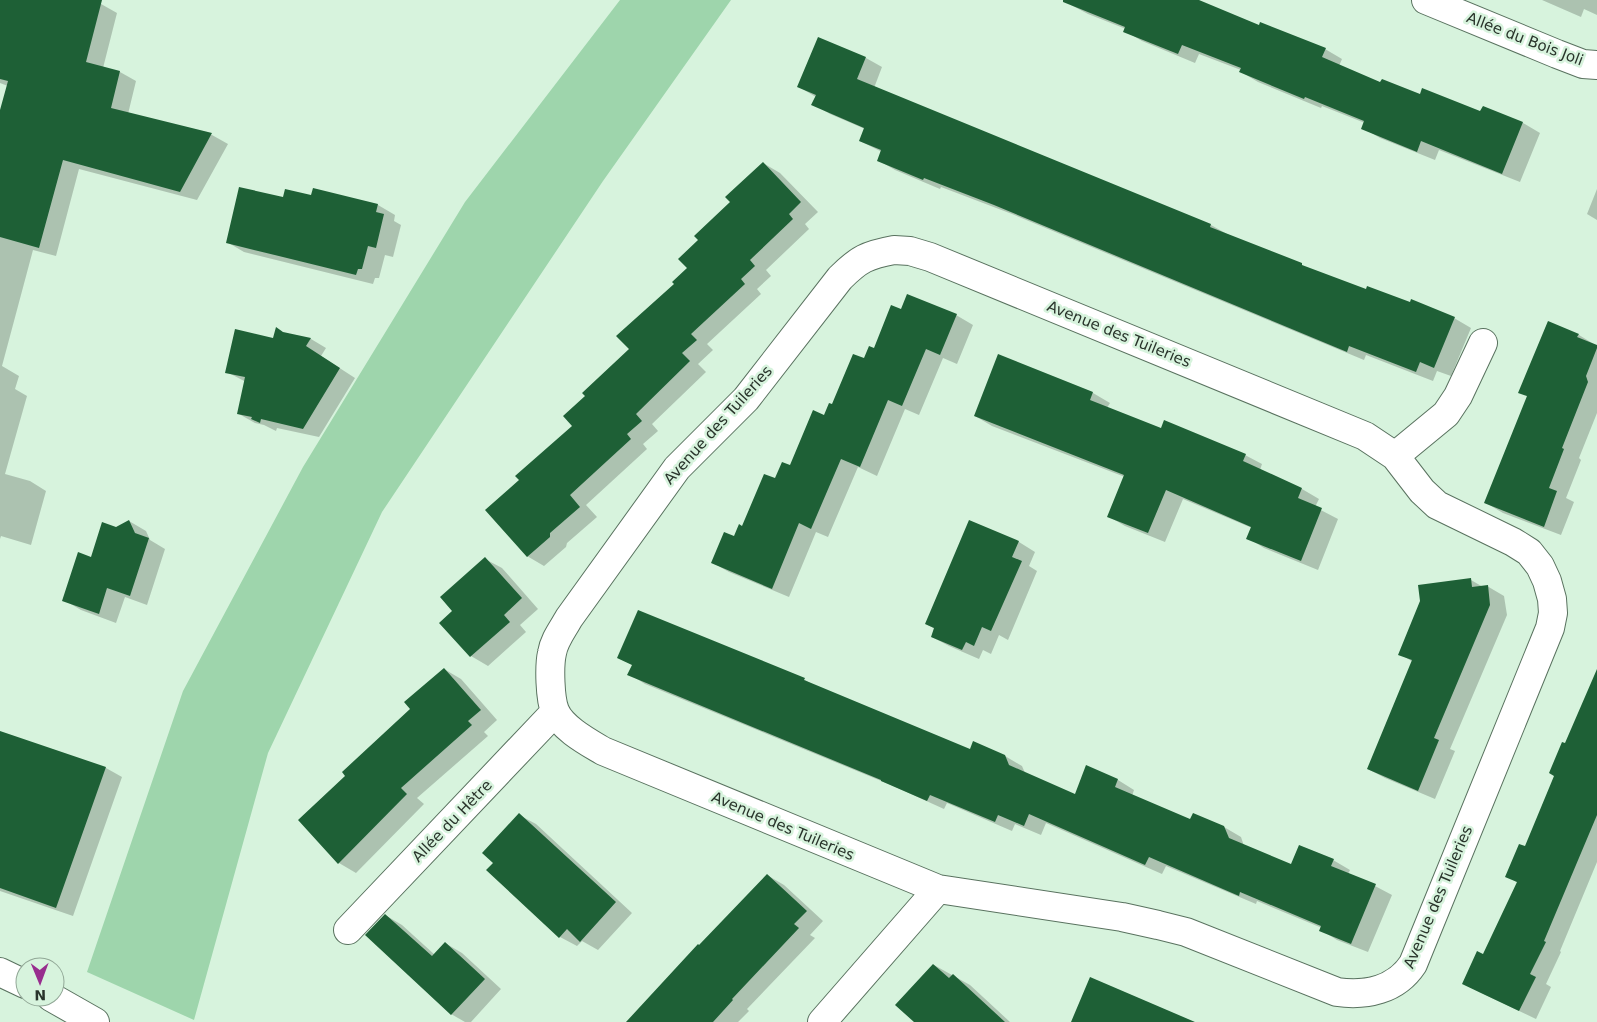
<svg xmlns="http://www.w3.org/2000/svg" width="1597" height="1022" font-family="'DejaVu Sans',sans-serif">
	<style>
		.green { fill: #9ed5ac }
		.shadow { fill: #0003 }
		.building { fill: #1e6036 }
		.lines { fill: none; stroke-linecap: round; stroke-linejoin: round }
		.street-casing { stroke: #59725f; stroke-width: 30 }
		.secondary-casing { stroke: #59725f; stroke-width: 30 }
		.street { stroke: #fff; stroke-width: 28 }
		.secondary { stroke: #fff; stroke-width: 28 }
		.labels { text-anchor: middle; stroke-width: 5; stroke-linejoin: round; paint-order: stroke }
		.street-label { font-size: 15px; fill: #29342b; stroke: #d7f3dd }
	</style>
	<rect width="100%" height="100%" fill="#d7f3dd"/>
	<path class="green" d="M620 0H731L603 181 382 512 268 753 194 1020 87 972 183 691 303 467 465 202Z"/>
	<path class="shadow" d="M4 0H94L117 13 103 68 120 72 136 81 128 114 212 135 228 144 197 200 79 169 56 256 33 250 2 366 19 376 15 389 27 396 5 474 30 481 46 491 31 545 1 536 0 539V115L8 86 0 83V17Z
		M1071 0H1196L1260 26 1325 49 1342 59 1339 66 1381 84 1481 113 1483 107 1523 123 1540 133 1520 182 1439 150 1435 160 1380 138 1363 128 1365 123 1322 106 1321 108 1258 82 1241 72V70L1199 54 1195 63 1142 41 1125 31 1126 29 1088 14 1071 5Z
		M1542 0H1597V15L1584 9 1581 17Z
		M866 58 882 67 874 88 1211 225 1227 234 1309 269 1366 291 1454 318 1471 328 1451 376 1437 371 1433 381 1366 355 1364 360 1012 214 941 187 940 189 895 170 878 160 882 152 860 141 865 129 830 114 813 104 816 97 799 87Z
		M763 163 780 173 818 212 805 224 809 229 766 270 771 276 757 289 761 294 707 344 713 350 698 364 706 372 652 424 658 431 643 444 647 449 586 505 597 517 567 543 566 547 544 566 527 556 521 480 574 426 587 396 630 349 675 284 688 268 700 240Z
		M314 189 378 205 395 215 394 221 401 225 393 257 385 255 379 278H375L373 284 244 252 227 242 284 198 312 197Z
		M1597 189V220L1587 214Z
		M902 311 956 315 973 325 957 364 943 358 919 415 905 409 877 476 858 467 828 537 816 532 789 597 729 572 713 563 743 527 775 480 790 467 824 417Z
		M1548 322 1579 335 1597 346V413L1579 458 1581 460 1566 498 1574 502 1561 535 1503 513 1486 503 1528 397 1520 392Z
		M283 333 311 339 326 348 321 356 355 378 319 437 277 428 276 431 264 425 255 423 239 414 246 382 227 372Z
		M999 356 1093 393 1110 403 1107 408 1161 430 1245 455 1262 464 1260 470 1302 489 1319 499 1315 507 1338 519 1318 570 1264 548 1248 538 1252 528 1183 499 1165 542 1125 526 1108 516 1125 477 992 426 975 416Z
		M129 521 146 531 150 540 165 549 147 605 125 597 116 623 81 610 64 600 91 558 116 528Z
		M970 521 1019 542 1035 552 1029 566 1037 571 1008 640 999 635 991 654 983 650 979 659 949 646 932 637 935 629 926 624Z
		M485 559 502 568 538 609 520 625 526 632 488 666 471 656 441 623 454 611Z
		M1471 580 1483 587 1487 586 1504 596 1507 615 1450 749 1455 751 1435 799 1385 778 1368 769 1413 662 1400 654Z
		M639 612 805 680 817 687 970 751 1005 756 1022 766 1025 773 1076 796 1087 767 1118 780 1134 790 1132 796 1191 821 1224 827 1241 837 1244 846 1292 866 1333 860 1350 870 1348 874 1375 886 1392 895 1368 952 1337 940 1321 930 1322 928 1257 901 1256 904 1166 866 1162 874 1046 823 1041 835 1015 824 1012 831 947 803 944 809 891 785 645 684 629 674 633 665 619 658Z
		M444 669 461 679 497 720 484 732 488 736 417 798 424 804 356 873 339 863 299 820 347 776 411 709Z
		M1597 677V862L1560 951 1561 952 1546 984 1551 987 1536 1019 1479 992 1463 983 1484 956 1518 883 1507 876 1525 848 1555 776 1566 745Z
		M0 732 106 768 122 777 73 916 0 891Z
		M519 815 536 824 632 913 598 950 582 941 577 946 560 937 494 863Z
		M767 875 784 885 823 921 810 935 815 938 747 1009 749 1011 738 1022H628Z
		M385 915 402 925 435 955 445 943 462 953 501 989 471 1022H465L451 1014Z
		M934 965 970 985 1010 1022H916Z"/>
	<path class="building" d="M0 0H102L86 62 120 71 111 108 212 133 180 192 63 160 39 248 0 237V110L8 81 0 79Z
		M1063 0H1199L1259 25 1260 22 1326 48 1322 57 1380 82 1382 79 1420 94 1422 88 1480 111 1483 106 1523 122 1502 174 1421 141 1417 152 1361 129 1364 121 1305 97 1304 99 1239 72 1241 68 1182 45 1178 54 1123 32 1125 27 1063 2Z
		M818 37 866 57 857 79 1211 224 1210 227 1302 263V265L1366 289 1367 286 1410 302 1411 299 1455 317 1434 368 1420 362 1416 372 1349 346 1347 352 994 205 924 178 923 180 877 161 881 150 859 141 864 128 811 105 816 95 797 87Z
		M763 162 801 202 789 214 793 219 750 260 755 266 741 279 745 284 691 334 697 340 682 353 690 361 636 414 642 421 627 434 631 439 570 495 580 507 550 533V537L527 557 485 510 519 480 515 476 572 426 563 416 585 396 582 393 629 349 616 336 674 284 672 282 687 268 678 259 698 240 694 236 730 202 725 197Z
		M239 187 283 197 285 189 311 195 313 188 378 204 376 212 384 214 376 248 368 246 362 269H358L356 275 226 243Z
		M907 294 957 314 940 355 926 349 902 406 888 400 860 467 841 459 811 529 799 523 772 589 711 563 724 532 734 536 739 524 742 526 764 474 775 478 782 462 790 465 813 410 824 415 829 403 832 404 853 354 864 358 869 346 874 348 891 305 901 309Z
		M1548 321 1579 334 1577 337 1597 345V348L1586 376 1588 382 1562 448 1564 449 1549 488 1557 491 1544 527 1484 503 1527 396 1518 393Z
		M276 327 283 332 311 338 306 346 340 368 303 429 261 419 260 423 251 419 252 417 237 414 245 377 225 373 235 329 273 338Z
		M998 354 1093 392 1090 400 1161 428 1164 420 1246 454 1243 461 1302 488 1298 498 1322 508 1301 561 1246 539 1251 527 1166 490 1148 533 1107 517 1124 475 974 416Z
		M129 520 135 533 149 538 130 596 107 588 99 614 62 601 78 552 91 557 102 522 116 527Z
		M969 520 1019 541 1012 557 1022 561 991 631 982 627 974 646 966 642 962 650 931 637 934 628 925 624Z
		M485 557 522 598 504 615 510 622 470 657 439 623 452 611 440 597Z
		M1471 578 1472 587 1488 585 1490 605 1434 738 1439 740 1418 791 1367 769 1412 660 1398 655 1420 601 1418 585Z
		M638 610 805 678 804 680 970 749 973 741 1005 755 1009 765 1075 794 1086 765 1118 779 1115 787 1190 819 1193 813 1224 826 1229 838 1291 864 1299 845 1334 859 1331 866 1376 884 1351 944 1319 931 1321 926 1240 892 1239 896 1149 857 1145 865 1029 814 1024 826 998 815 995 822 930 795 927 801 881 781V780L627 675 632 665 617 658Z
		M444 668 481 710 468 721 472 725 401 788 407 794 338 864 298 820 345 776 342 772 410 709 404 702Z
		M1597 669V815L1544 941 1546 942 1530 974 1536 977 1519 1011 1462 984 1477 951 1483 954 1517 882 1505 877 1519 844 1525 846 1554 776 1549 773 1562 742 1565 743Z
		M0 731 106 767 56 908 0 888Z
		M519 813 616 902 580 942 567 929 559 938 486 870 493 863 482 853Z
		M767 874 807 911 794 924 799 928 732 999 733 1000 713 1022H626L698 944 699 945Z
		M385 914 432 956 445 942 485 979 451 1015 365 935Z
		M933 964 949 978 953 974 1005 1022H914L895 1005Z
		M1090 977 1195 1022H1071Z"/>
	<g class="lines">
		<defs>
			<path id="street" d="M1426 0 1557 54 1583 64 1597 65
				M894 250 910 251 930 257 1365 436 1395 456 1422 491 1437 505 1513 542 1529 552 1540 566 1547 581 1552 599 1553 613 1550 628 1413 964C1396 990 1366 996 1337 992L1186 932 1158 925 1122 917 938 889 603 751C588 742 562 728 555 711 550 699 549 666 552 653 554 640 563 629 569 618L677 468 746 399 840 278C859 259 867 255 894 250Z
				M1395 456 1446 414 1458 396 1483 343
				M348 930 555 712
				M822 1022 938 889"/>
			<path id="secondary" d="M0 972 25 984
				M51 997 95 1022"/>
		</defs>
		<use href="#street" class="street-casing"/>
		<use href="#secondary" class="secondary-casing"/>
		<use href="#street" class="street"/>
		<use href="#secondary" class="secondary"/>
	</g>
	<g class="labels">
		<g class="street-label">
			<text transform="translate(1525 39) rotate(21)" y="5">Allée du Bois Joli</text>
			<text transform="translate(1119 334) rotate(22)" y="5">Avenue des Tuileries</text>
			<text transform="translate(718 425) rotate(-48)" y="5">Avenue des Tuileries</text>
			<text transform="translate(452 821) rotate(-46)" y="5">Allée du Hêtre</text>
			<text transform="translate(783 826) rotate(23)" y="5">Avenue des Tuileries</text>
			<text transform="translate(1438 897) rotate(-67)" y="5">Avenue des Tuileries</text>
		</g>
	</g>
	<g transform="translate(40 982) rotate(179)"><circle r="24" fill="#d7f3dd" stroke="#91a796"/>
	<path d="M0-4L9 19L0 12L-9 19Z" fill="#982d8e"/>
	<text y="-8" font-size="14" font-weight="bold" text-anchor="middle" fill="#29342b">N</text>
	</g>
</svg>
